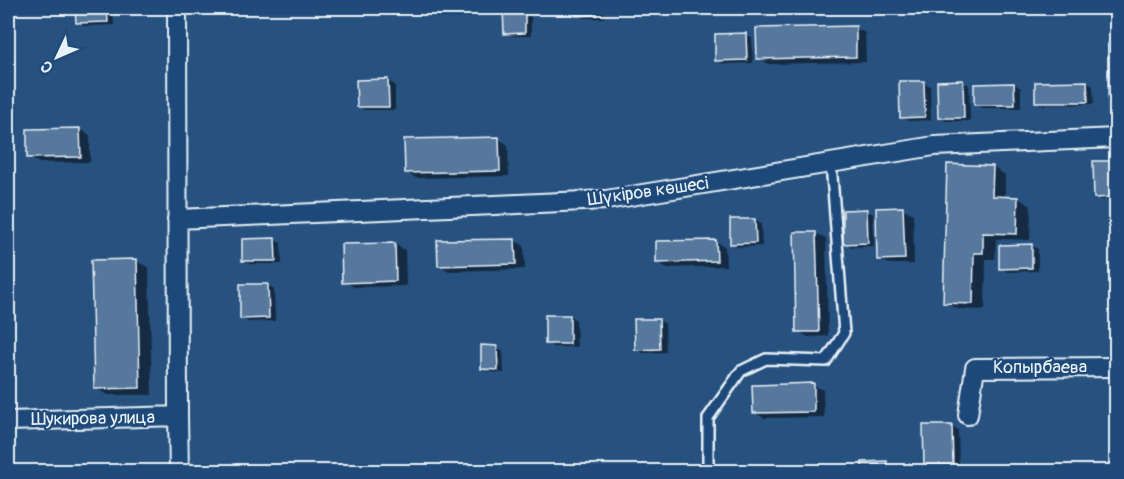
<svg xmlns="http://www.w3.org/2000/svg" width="1124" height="479" font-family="Pangolin,sans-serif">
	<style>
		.shadow { fill: #0007 }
		.building { fill: #57789d; stroke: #e8f1f8; stroke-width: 1.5 }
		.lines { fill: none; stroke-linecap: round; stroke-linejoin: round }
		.service-casing { stroke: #e8f1f8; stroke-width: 14 }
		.minor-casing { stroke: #e8f1f8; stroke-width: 22 }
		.service { stroke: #1f4a7a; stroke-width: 9 }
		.minor { stroke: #1f4a7a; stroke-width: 18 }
		.labels { text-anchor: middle; stroke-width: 4.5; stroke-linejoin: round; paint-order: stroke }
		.street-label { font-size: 18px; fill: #e8f1f8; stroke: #1f4a7a }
	</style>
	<rect width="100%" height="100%" fill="#27517f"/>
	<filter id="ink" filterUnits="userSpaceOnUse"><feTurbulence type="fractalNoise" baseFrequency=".0167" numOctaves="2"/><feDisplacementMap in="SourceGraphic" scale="12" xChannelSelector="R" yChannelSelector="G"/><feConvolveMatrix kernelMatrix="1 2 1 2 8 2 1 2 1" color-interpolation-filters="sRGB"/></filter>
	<g filter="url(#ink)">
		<path class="shadow" d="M77 8H113L114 25 84 26 77 22Z
			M505 8H531V36H512L506 33Z
			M577 8H603L604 18H584L577 15Z
			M855 28 865 33 866 62 769 64 759 58Z
			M746 35 752 38 753 63 723 64 717 60Z
			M388 81 395 85V110H365L358 107Z
			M924 82 930 86 931 120 908 121 902 117Z
			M963 82 969 85 970 121H946L939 117Z
			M1087 82 1093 86 1094 104 1043 105 1037 102Z
			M1014 84 1021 88V108H982L975 105Z
			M80 129 90 135V162L39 163 29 157Z
			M499 139 508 145 509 176 416 178 406 172Z
			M1116 162V200H1102L1096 197 1095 163Z
			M993 167 1005 175V198H1018L1031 206 1030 240 996 239 995 259H986L985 310 958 309 945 302Z
			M903 209 913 214 914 264H889L879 259Z
			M867 211 873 214 874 246 852 247 845 243Z
			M755 220 761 224 762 246 738 247 732 243Z
			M816 233 826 239 828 336 808 337 798 331Z
			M275 240 281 243 282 264H250L244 261Z
			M514 240 524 246 525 269 449 271 439 265Z
			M715 241 725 247 726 266 667 268 657 262Z
			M395 244 405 250 406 286 354 287 344 282 343 246Z
			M1031 246 1038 249V271L1007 272 1001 268Z
			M136 261 149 268 152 395H108L95 388Z
			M268 285 274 289 275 321 248 322 242 318Z
			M570 316 576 320 577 347H553L547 343Z
			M659 320 665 324 666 352 643 353 636 349Z
			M496 347 503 351 504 373 490 372 483 368Z
			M813 385 823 390 824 417 764 418 754 412Z
			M952 426 958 430 959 468H932L926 464Z
			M886 463 893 466V472H863Z"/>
		<path class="building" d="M75 8H107L108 22 76 23Z
			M503 8H525V33L504 34Z
			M575 8H597V15L576 16Z
			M856 26V57L757 59 756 28Z
			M746 33 747 60 715 61V34Z
			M388 79 389 107H357L356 80Z
			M963 80 964 118H938L937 81Z
			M899 81H924L925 117 900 118Z
			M1087 81 1088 102H1035V82Z
			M1014 83 1015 105H974V84Z
			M80 128 81 157 27 158V129Z
			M499 137 500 171 405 173 404 139Z
			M1093 161H1116V197L1094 198Z
			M947 164 993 166 992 196 1018 197 1017 234 983 233V253H974L973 304 943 303Z
			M903 207 905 259 877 260 876 208Z
			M867 209 868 243 843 244V210Z
			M730 219H755L756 243 730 244Z
			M794 232H816L819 332H796Z
			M275 238 276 261H242V239Z
			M515 239 516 264 438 266 437 240Z
			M716 240 717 261 656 263V241Z
			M395 243 396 281 342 283 341 244Z
			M1032 244V268L999 269V245Z
			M137 259 140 388 94 389 91 260Z
			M240 284H268L269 318 240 319Z
			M545 315H570V344H545Z
			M634 319H659L660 349 635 350Z
			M481 345 497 346 498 370 481 369Z
			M814 383V412L753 413 752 385Z
			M923 425H952L953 465H924Z
			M887 461V472H862V462Z"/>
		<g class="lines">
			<defs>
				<path id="service" d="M1115 138 1114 46 1116 45
					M708 472V418L741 371 766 359 826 361 844 333 831 163"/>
				<path id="minor" d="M177 8 178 416 179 472
					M177 219 606 200 934 146 1116 138
					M968 415 975 368 1116 367
					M8 421 178 416"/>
			</defs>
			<use href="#service" class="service-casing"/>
			<use href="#minor" class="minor-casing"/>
			<use href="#service" class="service"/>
			<use href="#minor" class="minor"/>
		</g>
	</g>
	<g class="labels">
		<g class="street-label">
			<text transform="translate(648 191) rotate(-8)" y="6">Шүкіров көшесі</text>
			<text x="1040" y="373">Копырбаева</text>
			<text transform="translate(93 418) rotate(-1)" y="6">Шукирова улица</text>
		</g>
	</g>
	<rect width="1124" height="479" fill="none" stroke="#1f4a7a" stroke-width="30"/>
	<rect x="15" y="15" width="1094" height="449" fill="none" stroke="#e8f1f8" stroke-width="2" filter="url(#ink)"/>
	<g transform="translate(57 57) rotate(226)" stroke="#1f4a7a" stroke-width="4.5" paint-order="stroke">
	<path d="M0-4.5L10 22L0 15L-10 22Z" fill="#e8f1f8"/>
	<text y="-9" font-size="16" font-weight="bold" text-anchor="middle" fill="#e8f1f8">С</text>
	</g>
</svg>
